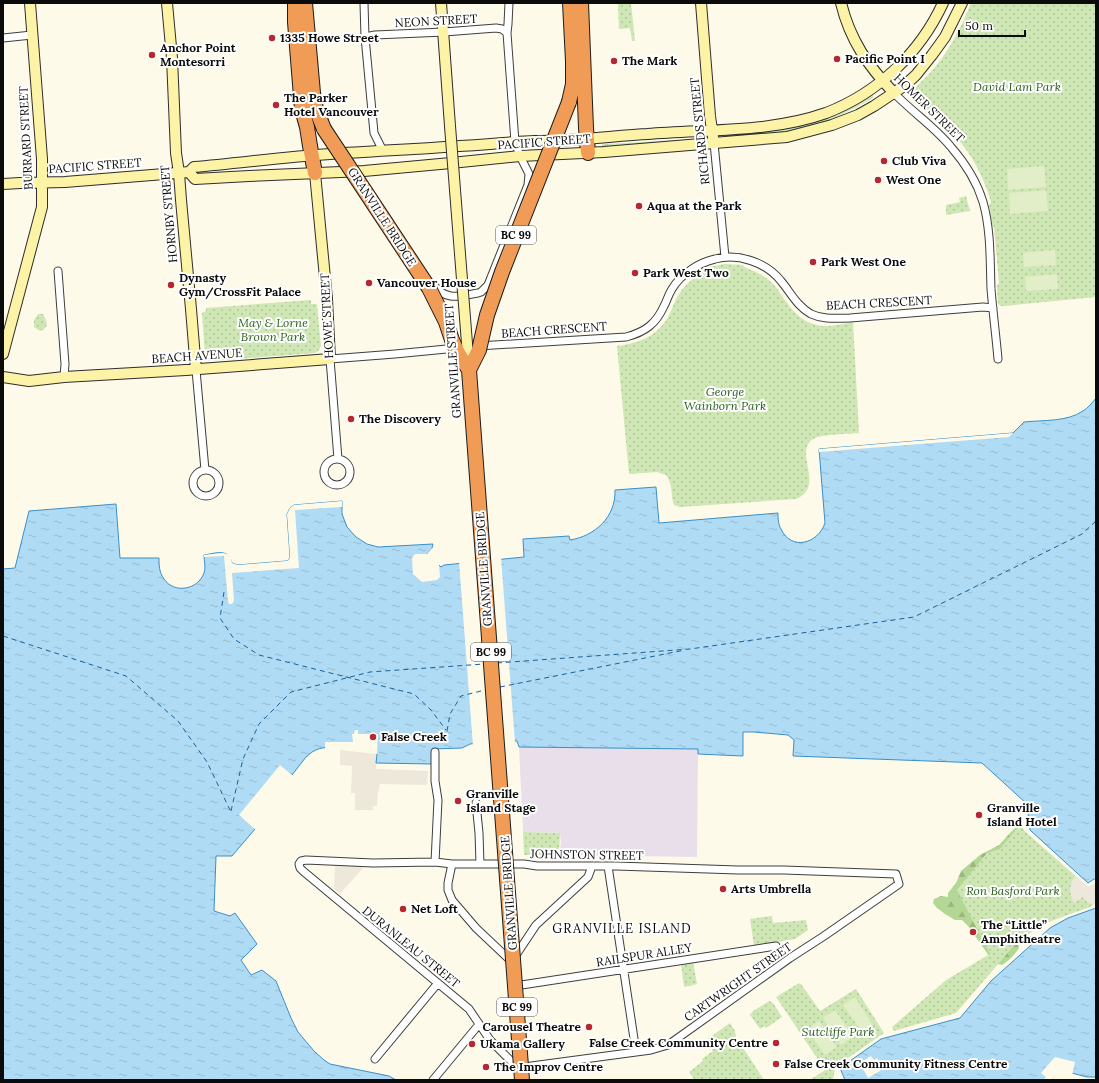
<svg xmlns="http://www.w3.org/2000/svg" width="1099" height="1083" font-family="Lora,serif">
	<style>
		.industrial { fill: #e9dfea }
		.grass { fill: url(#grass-tufts) }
		.forest { fill: url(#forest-firs) }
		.park { fill: url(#park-dots) }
		.pitch { fill: #e1eec7 }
		.plaza { fill: #ede8da }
		.water { fill: url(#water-ripples); stroke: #3a8fc8 }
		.pier { fill: #fefaea }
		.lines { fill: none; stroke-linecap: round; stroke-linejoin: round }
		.ferry { stroke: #196198; stroke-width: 1; stroke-dasharray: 5 4; stroke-linecap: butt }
		.street-casing { stroke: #3e3e3e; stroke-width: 9 }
		.secondary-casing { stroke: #2d2d2d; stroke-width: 12 }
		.highway-casing { stroke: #1c1c1c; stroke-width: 16 }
		.street { stroke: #fff; stroke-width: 7 }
		.secondary { stroke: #fcf3a7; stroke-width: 10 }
		.highway { stroke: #f09c56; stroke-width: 14 }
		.secondary-bridge-casing { stroke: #2d2d2d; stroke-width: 12; stroke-linecap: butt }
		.highway-bridge-casing { stroke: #1c1c1c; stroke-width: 16; stroke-linecap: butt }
		.secondary-bridge { stroke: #fcf3a7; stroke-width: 10 }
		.highway-bridge { stroke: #f09c56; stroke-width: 14 }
		.poi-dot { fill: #b6282f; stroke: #fff; stroke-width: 1.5 }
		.labels { text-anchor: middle; stroke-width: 4; stroke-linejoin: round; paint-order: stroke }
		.shield { fill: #fff; stroke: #545454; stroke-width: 1 }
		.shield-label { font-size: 11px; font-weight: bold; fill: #0b0b0b }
		.street-label { font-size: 12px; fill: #0b0b0b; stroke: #fff }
		.poi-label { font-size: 12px; font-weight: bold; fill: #0b0b0b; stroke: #fff; text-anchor: start }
		.park-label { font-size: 12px; font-style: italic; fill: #2c601e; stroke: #fff }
		.neighbourhood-label { font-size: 13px; letter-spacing: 1px; fill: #0b0b0b; stroke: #fff }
	</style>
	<defs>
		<pattern id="grass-tufts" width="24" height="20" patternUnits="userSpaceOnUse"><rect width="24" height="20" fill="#cfe7b5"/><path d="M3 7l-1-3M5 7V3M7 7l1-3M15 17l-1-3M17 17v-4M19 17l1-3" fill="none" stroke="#b0c59a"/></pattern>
		<pattern id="forest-firs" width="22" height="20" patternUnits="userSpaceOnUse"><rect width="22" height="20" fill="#b3d795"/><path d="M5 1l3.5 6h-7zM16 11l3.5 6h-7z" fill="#99b77f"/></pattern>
		<pattern id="park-dots" width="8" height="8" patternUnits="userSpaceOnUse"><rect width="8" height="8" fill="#cfe7b5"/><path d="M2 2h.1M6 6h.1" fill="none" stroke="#b0c59a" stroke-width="1.8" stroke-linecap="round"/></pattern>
		<pattern id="water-ripples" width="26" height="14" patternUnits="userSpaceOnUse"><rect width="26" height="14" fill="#b0dbf4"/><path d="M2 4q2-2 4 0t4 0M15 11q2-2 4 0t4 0" fill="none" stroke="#96bbd0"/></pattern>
	</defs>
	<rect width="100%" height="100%" fill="#fefaea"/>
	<path class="industrial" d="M519 747 698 749 697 857 559 855 561 843 560 833 523 832Z"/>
	<path class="grass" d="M871 94 873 95V98L855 108 819 125 789 134 733 137V135L734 134C762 131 792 130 819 121 837 114 854 103 871 94Z
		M695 139 697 140 602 147V145L605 144Z"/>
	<path class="forest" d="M1017 826 1022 827 1028 838 1073 896 1096 884 1006 934 1018 944 1019 948C1016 953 1008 962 1002 965L994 963 968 926 962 920H955L945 914 937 908 933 903 934 899 941 896 948 897V893L956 883 961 871 980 855 999 845 1010 833Z"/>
	<path class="park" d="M631 3 635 41H632L630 28 619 29 618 4Z
		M971 3H1096V106L1095 109 1096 115V297L1004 306H1001L998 304 997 286 999 283 994 227 992 224 989 206 991 202C984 178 973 156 956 137 944 124 929 113 915 102L913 98C913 86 922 82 930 73 948 53 961 28 971 3Z
		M966 196 970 211 946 215V205L960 202 959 198Z
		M724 264 742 265C746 269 753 270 758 273 763 275 767 279 771 282 778 288 782 297 788 304 796 316 810 326 825 326 834 326 843 324 853 322L859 433C849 434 822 434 813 439 793 452 826 487 796 499L680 507 674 505C670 493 674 487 666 475L657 472 629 474 617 346C640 343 659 336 670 313 673 307 675 300 679 294 686 283 696 276 707 270L709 267Z
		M311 300V304H316L317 305 321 346 319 350 315 353 211 361H209L205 357 202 313 206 311V308Z
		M38 314H43C47 322 50 327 40 331L34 327V320Z
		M1019 826 1088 887 1096 883V903L1090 907 1043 924 1017 942 956 1013 894 1031 892 1027 946 980 990 954 957 890 987 853 1000 849Z
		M523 832 560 833 559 855H524Z
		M772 916 773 923 806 920 808 930 795 939 754 946 750 919Z
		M693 962 697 984 684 987 681 964Z
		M799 983 800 984H801L820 1011 856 989 884 1033 835 1067 833 1080H810L825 1070 776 997Z
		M769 1001 773 1003 782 1017 766 1028 764 1026 760 1029 750 1015 753 1011Z
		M730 1023 735 1031 736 1037 764 1080H693L694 1079 689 1072 703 1061 702 1059 713 1051 706 1040Z"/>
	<path class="pitch" d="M1044 166 1046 187 1008 190 1007 169Z
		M1046 190 1048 211 1010 214 1009 193Z
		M1055 250 1056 265 1024 267 1023 253Z
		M1057 274 1058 289 1026 291 1025 277Z
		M855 997 872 1024 861 1031 843 1005Z
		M835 1010 853 1036 841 1045 823 1018Z
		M819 1021 837 1047 825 1055 807 1029Z"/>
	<path class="plaza" d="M340 742 377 754 376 769 428 771 427 785 380 784 379 791H378L377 804V806H373V810H355V793H351L352 766 340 765Z
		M361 865 363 868 340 894 334 889 335 866Z
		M1076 876 1088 887 1096 883V903L1094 905 1087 902 1083 897 1074 903 1073 901 1071 896 1070 889 1072 881Z"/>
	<path class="water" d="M1096 398V879H1094L1088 883 1030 830 1027 804 982 763 793 756 794 740 788 735 754 732H743V756L698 754V749L519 747 517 741H498L470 744 462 748 433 749 432 764 376 763 377 754 373 751C358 749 327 743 314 751 311 752 309 755 306 757L257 820 255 829 232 856H216L214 911 230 916 235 913 257 944 241 960 251 975 262 970 276 981 291 1018 298 1032 314 1051 324 1060 330 1064 389 1076 396 1080H3V569L15 568 29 511 116 504 120 558H159C159 565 159 572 164 579 174 594 198 590 204 573 206 567 204 561 204 555 217 553 228 548 232 563L238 565 286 561 289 560 290 556 287 514 290 508 294 505 342 501V514L347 527 356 537 367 544 378 547 433 544 432 548 427 554 441 567 444 565 524 557 523 539 569 536 570 540C595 536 616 517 615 490L656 487 659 523 778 513C778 518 778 524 781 529 791 551 818 544 825 523L819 449 1013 433 1024 422C1042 420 1067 422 1083 411 1088 408 1092 403 1096 398Z
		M1096 908V1077H1087L1064 1071 1049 1080H845L840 1068 881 1039 960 1018 991 981 1050 928 1068 918Z"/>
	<path class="pier" d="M1013 433 1009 437 819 452V449Z
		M342 501V507L295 510 299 568 232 573 234 601 232 604H229L228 601 224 556 204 557V555L223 553 227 554 231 557 232 563 238 565 286 561 289 560 290 556 287 514 290 508 294 505Z
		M432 548 434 550 430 554 440 564 439 565 440 577 437 580 422 582 413 574 412 558 415 554H427Z
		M501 557 515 743H498L473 746 459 561Z
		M355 730H358V734H378L377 754 330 749 325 750V742H353L352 734H354Z
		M280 765 293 776 259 821 256 830 239 815Z
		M871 1056 874 1060 877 1058 883 1069 868 1078 862 1067 865 1065 863 1061Z
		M1055 1057 1075 1062 1072 1076 1064 1073 1053 1078 1051 1080H1043L1046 1077 1041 1073Z"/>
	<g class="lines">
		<path class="ferry" d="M224 592 220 618 234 639 259 655 414 694 431 710 446 730
			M3 636 126 676 178 721 207 762 230 810
			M497 663 690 649 914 617 1082 534 1096 521
			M500 687 685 650
			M447 731 450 714 461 696 485 690
			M231 811 243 759 259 724 291 692 370 672 484 664"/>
		<defs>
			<path id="street" d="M364 3 365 37 374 133 382 149 386 151
				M365 37 375 35 444 32 496 28 502 29 507 33
				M3 38 32 35
				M894 93C912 112 935 127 951 147 965 163 977 182 983 202 991 230 990 261 991 289 993 313 996 336 998 359
				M714 143 725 257
				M58 271 65 364 64 377
				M433 284C446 302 460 296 478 293L481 292 488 285 528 185 529 174 520 156 515 142 507 33 508 24 509 3
				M478 346 626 337C645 332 656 324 664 306 667 301 668 295 672 289 681 274 698 263 715 259 738 253 766 262 781 281 791 293 797 306 811 314 824 320 837 318 850 318L983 307 993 308
				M196 370 205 470
				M338 459 330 359 395 354 457 348
				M324 472a13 13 0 1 1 26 0a13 13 0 1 1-26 0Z
				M193 483a13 13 0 1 1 26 0a13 13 0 1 1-26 0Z
				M435 752V781L438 800 435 862
				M476 803 479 833 480 864
				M306 860 373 863 435 862 452 864H524L537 866H616L738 870H784L896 874 899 884 824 936 790 958 668 1045 651 1050 524 1067 518 1066 513 1063 490 1040 469 1009 303 871 300 868 299 864 301 861Z
				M452 864 448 883V890L452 900 476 928 512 962
				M608 866 636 1052
				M514 958 536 925 588 877 592 866
				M515 986 776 946
				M375 1059 438 983
				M433 1080 476 1028"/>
			<path id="secondary" d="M167 3 172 58 176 153 179 173 181 200 191 309 196 370
				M441 3 450 126
				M701 3 710 116 713 137
				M841 3C850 40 868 66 894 93
				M189 172 195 179 249 176 364 171 451 163 520 156 604 152 787 137 832 125 858 115 874 106 904 86 916 75 932 55 945 37 962 3
				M3 184 20 183 65 182 189 172 194 167C240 163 285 157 330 154 392 150 454 147 515 142 521 141 528 142 535 141 552 141 570 140 587 139 607 137 627 135 647 134 706 129 770 133 826 113 878 93 920 53 943 3
				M3 354 42 207V159L30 3
				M3 377 29 381 64 377 186 370 330 359 327 299 315 173"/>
			<path id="highway" d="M295 3V22L302 109 307 127 310 146 315 173
				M305 3 313 93 316 109 324 129
				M581 3 586 128 588 153
				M569 102 573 84V61L570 3"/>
		</defs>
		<use href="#street" class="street-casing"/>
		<use href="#secondary" class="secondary-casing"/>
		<use href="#highway" class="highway-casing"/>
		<use href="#street" class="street"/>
		<use href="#secondary" class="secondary"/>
		<use href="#highway" class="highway"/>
		<defs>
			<path id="secondary-bridge" d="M450 126 469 369"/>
			<path id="highway-bridge" d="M324 129 429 288 446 322 452 340 458 353 469 370 522 1080
				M469 370 479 350 487 315 502 272 569 102"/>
		</defs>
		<use href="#secondary-bridge" class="secondary-bridge-casing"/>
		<use href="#highway-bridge" class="highway-bridge-casing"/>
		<use href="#secondary-bridge" class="secondary-bridge"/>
		<use href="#highway-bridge" class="highway-bridge"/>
	</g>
	<g class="poi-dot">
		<circle cx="272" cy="38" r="4"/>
		<circle cx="152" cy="55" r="4"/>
		<circle cx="837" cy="59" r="4"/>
		<circle cx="614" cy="61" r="4"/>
		<circle cx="276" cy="105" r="4"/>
		<circle cx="884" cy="161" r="4"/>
		<circle cx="878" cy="180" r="4"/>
		<circle cx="639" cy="206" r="4"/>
		<circle cx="813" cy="262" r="4"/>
		<circle cx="635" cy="273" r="4"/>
		<circle cx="369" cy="283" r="4"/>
		<circle cx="171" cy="285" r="4"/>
		<circle cx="351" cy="419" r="4"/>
		<circle cx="373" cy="737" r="4"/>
		<circle cx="458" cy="801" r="4"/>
		<circle cx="979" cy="815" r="4"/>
		<circle cx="723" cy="889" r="4"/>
		<circle cx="403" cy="909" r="4"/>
		<circle cx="973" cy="932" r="4"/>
		<circle cx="589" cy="1027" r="4"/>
		<circle cx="776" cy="1043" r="4"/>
		<circle cx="472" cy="1044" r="4"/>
		<circle cx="776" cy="1064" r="4"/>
		<circle cx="486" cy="1067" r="4"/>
	</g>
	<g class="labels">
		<g class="shield">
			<rect x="496" y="226" width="40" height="18" rx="3"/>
			<rect x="471" y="643" width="40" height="18" rx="3"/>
			<rect x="497" y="998" width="40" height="18" rx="3"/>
		</g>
		<g class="shield-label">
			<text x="516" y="239">BC 99</text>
			<text x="491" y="656">BC 99</text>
			<text x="517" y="1011">BC 99</text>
		</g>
		<g class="street-label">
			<text transform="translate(436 21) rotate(-3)" y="4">NEON STREET</text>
			<text transform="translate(929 108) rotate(44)" y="4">HOMER STREET</text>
			<text transform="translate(700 131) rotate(-96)" y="4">RICHARDS STREET</text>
			<text transform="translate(26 138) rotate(-93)" y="4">BURRARD STREET</text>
			<text transform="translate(544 142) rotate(-4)" y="4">PACIFIC STREET</text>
			<text transform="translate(95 166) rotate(-4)" y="4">PACIFIC STREET</text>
			<text transform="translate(169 214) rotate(-95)" y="4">HORNBY STREET</text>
			<text transform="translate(382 217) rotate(57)" y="4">GRANVILLE BRIDGE</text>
			<text transform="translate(879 303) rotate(-3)" y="4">BEACH CRESCENT</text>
			<text transform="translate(327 316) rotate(-93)" y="4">HOWE STREET</text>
			<text transform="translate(554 330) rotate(-4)" y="4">BEACH CRESCENT</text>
			<text transform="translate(197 356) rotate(-4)" y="4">BEACH AVENUE</text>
			<text transform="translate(453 361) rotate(-94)" y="4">GRANVILLE STREET</text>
			<text transform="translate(484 569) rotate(-94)" y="4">GRANVILLE BRIDGE</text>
			<text transform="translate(587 855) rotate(1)" y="4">JOHNSTON STREET</text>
			<text transform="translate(509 893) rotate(-94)" y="4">GRANVILLE BRIDGE</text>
			<text transform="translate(411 947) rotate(39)" y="4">DURANLEAU STREET</text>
			<text transform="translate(644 955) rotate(-9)" y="4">RAILSPUR ALLEY</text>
			<text transform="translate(738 982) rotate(-35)" y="4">CARTWRIGHT STREET</text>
		</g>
		<g class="poi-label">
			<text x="280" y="42">1335 Howe Street</text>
			<text x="160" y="52">Anchor Point<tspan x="160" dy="14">Montesorri</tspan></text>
			<text x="845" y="63">Pacific Point I</text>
			<text x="622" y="65">The Mark</text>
			<text x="284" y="102">The Parker<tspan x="284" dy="14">Hotel Vancouver</tspan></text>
			<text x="892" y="165">Club Viva</text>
			<text x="886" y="184">West One</text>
			<text x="647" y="210">Aqua at the Park</text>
			<text x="821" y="266">Park West One</text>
			<text x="643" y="277">Park West Two</text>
			<text x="179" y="282">Dynasty<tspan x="179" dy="14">Gym/CrossFit Palace</tspan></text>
			<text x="377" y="287">Vancouver House</text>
			<text x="359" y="423">The Discovery</text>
			<text x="381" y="741">False Creek</text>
			<text x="466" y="798">Granville<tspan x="466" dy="14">Island Stage</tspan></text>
			<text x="987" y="812">Granville<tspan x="987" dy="14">Island Hotel</tspan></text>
			<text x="731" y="893">Arts Umbrella</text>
			<text x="411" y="913">Net Loft</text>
			<text x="981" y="929">The “Little”<tspan x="981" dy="14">Amphitheatre</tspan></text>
			<text x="581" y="1031" text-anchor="end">Carousel Theatre</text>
			<text x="768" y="1047" text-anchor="end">False Creek Community Centre</text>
			<text x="480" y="1048">Ukama Gallery</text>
			<text x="784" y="1068">False Creek Community Fitness Centre</text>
			<text x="494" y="1071">The Improv Centre</text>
		</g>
		<g class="park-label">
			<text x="1017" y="91">David Lam Park</text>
			<text x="273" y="327">May &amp; Lorne<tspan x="273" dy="14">Brown Park</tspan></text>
			<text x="725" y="396">George<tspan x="725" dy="14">Wainborn Park</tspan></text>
			<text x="1013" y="895">Ron Basford Park</text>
			<text x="838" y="1036">Sutcliffe Park</text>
		</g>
		<g class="neighbourhood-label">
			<text x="622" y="933">GRANVILLE ISLAND</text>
		</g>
	</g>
	<rect width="1099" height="1083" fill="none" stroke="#0b0b0b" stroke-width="8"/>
	<path d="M959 30v6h66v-6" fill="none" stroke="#0b0b0b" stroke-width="2"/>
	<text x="965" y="30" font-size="12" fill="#0b0b0b" stroke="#ffffff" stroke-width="3" paint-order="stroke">50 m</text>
</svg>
